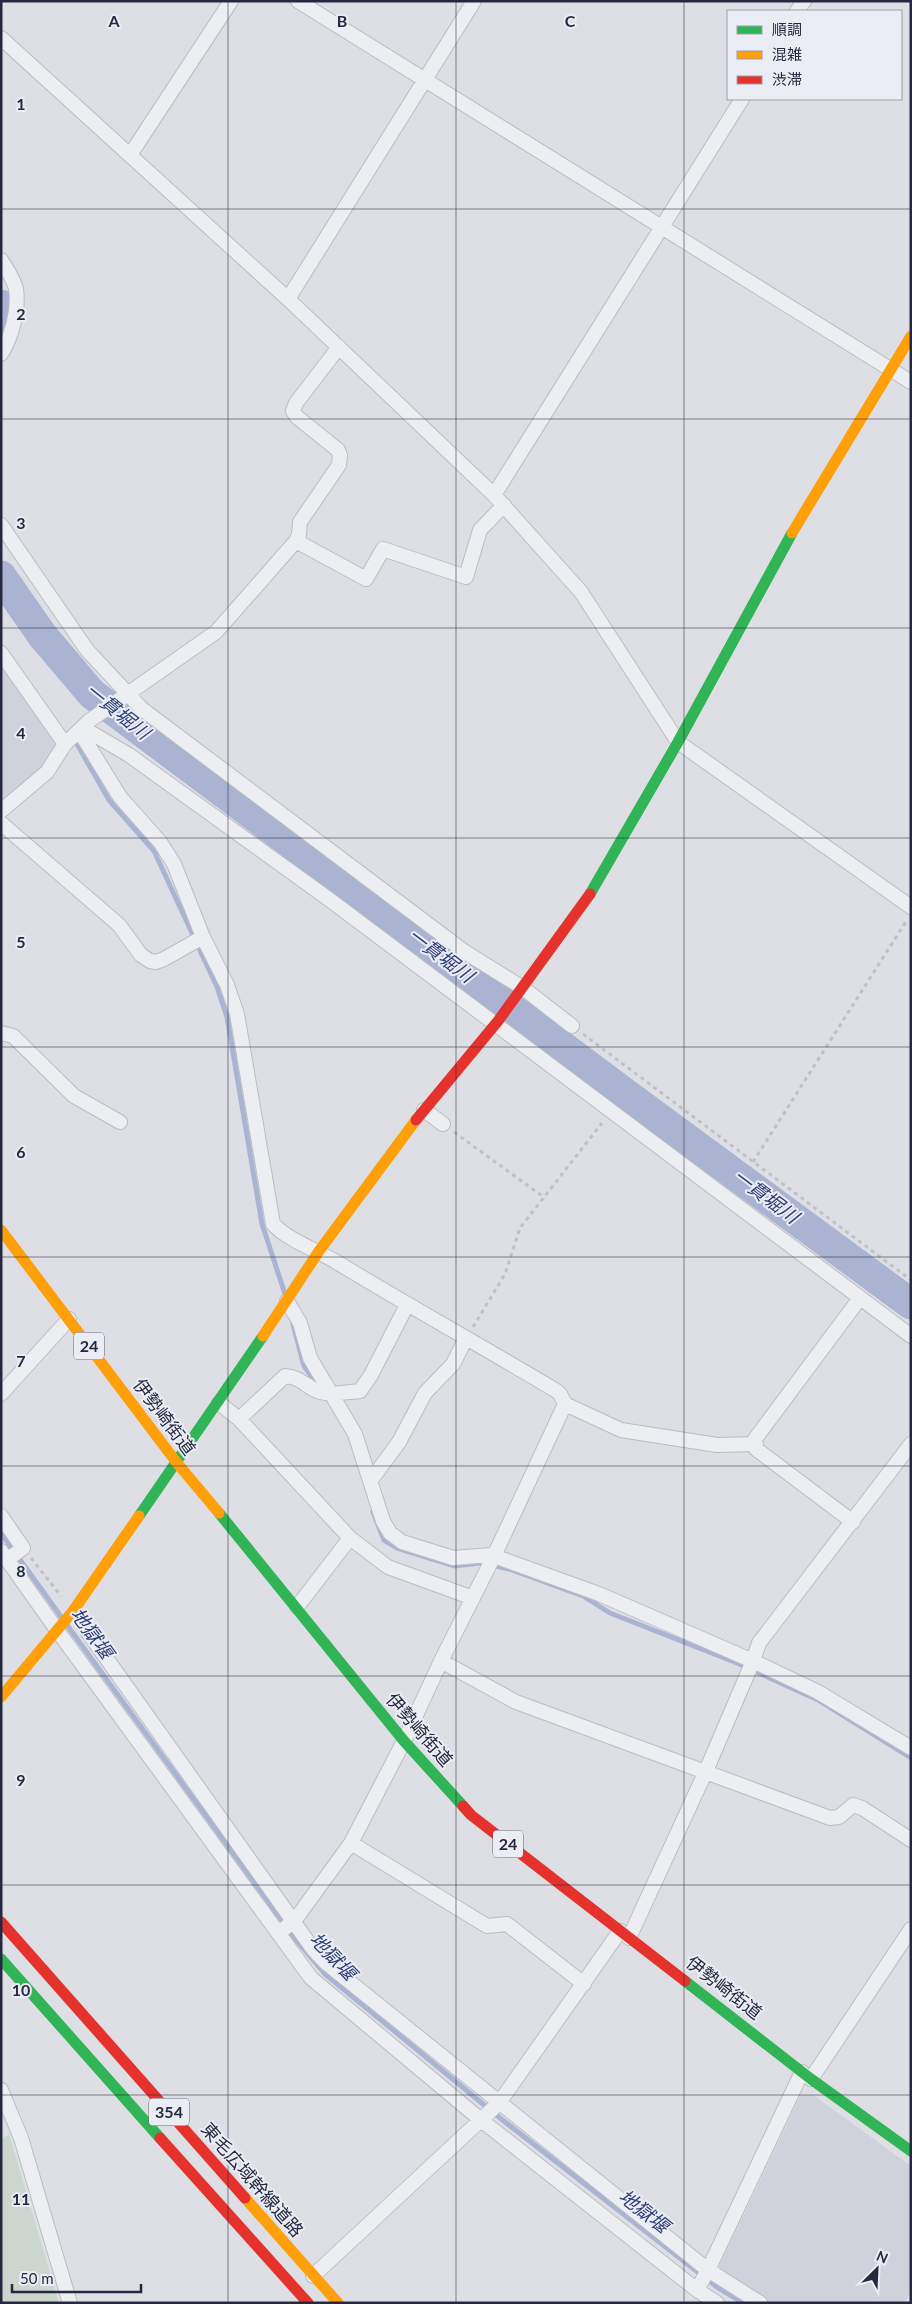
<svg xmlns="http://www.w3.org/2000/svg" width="912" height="2304" font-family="Lato,'Noto Sans JP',sans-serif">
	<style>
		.built { fill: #cfd2db }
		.green { fill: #cbd7ce }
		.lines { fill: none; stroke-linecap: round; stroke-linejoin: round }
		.stream { stroke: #aab4d2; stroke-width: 5 }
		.river { stroke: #aab4d2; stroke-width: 31 }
		.street-casing { stroke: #bcbdc2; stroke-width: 16 }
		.path { stroke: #c0c0c7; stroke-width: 3; stroke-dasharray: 4 4; stroke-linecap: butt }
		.street { stroke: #edeef1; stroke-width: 14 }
		.fast { stroke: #30b455; stroke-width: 11 }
		.slow { stroke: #ff9f0a; stroke-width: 11 }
		.jam { stroke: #e5322d; stroke-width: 11 }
		.grid { fill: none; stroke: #25283e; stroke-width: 1; stroke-opacity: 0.55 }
		.labels { text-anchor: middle; stroke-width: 4; stroke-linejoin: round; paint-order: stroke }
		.shield { fill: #ebedf5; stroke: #606375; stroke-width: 1 }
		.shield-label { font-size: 16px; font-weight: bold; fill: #25283e }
		.street-label { font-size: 18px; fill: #25283e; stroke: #ebedf5 }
		.water-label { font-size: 19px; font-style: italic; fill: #2d3c73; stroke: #ebedf5 }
		.grid-label { font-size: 16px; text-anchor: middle; font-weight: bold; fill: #25283e; stroke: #ebedf5; stroke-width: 4; stroke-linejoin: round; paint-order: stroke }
	</style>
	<rect width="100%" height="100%" fill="#dedfe4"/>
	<path class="built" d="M1 665 57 745 43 768 1 805Z
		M801 2095H813L911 2166V2292L904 2303H768L717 2271Z"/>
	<path class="green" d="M9 2134 59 2303H1V2140Z"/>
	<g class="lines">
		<path class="stream" d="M77 744 109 800 154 851 217 987 227 1017 262 1224 285 1294
			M293 1324 304 1366 320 1388
			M373 1512 384 1540 397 1548 455 1566 480 1563
			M1 1533 62 1618
			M491 1565 509 1569 583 1596 610 1613 737 1663 818 1700 911 1758
			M67 1625 297 1941 325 1974 500 2118 717 2287 743 2303"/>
		<path class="river" d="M1 305 3 307 1 316
			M1 576 42 635 92 694 627 1095 911 1304"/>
		<defs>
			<path id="street" d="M298 1 911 382
				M797 11 804 1
				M1 38 288 299 494 495 581 592 678 742 911 907
				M130 155 231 1
				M1 260C6 268 14 279 16 289 19 309 12 337 1 354
				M288 299 474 1
				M494 495 742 99
				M1 525 87 650 142 709 465 952 523 988 572 1026
				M296 541 366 579 383 549 466 577 480 530 504 505
				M1 653 65 744
				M83 728 129 755 330 900 911 1336
				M80 732 120 797 160 842 174 864 203 937 227 985 237 1014 273 1224C289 1241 317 1250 338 1263 409 1306 483 1347 555 1390L560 1394 565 1404 494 1556 441 1661 404 1741 351 1843 295 1920 279 1933
				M1 811 47 772 65 744 89 721 216 632 296 541 299 535 300 522 339 465 340 455 338 450 297 417 293 411 296 403 339 347
				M1 823 119 925 141 955 150 961 156 962 164 959 203 937
				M1 1033 13 1036 74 1096 120 1122
				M424 1110 443 1124
				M287 1301 300 1323 310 1358 355 1434 383 1521 390 1533 402 1542 453 1558 491 1555 599 1594 753 1661 818 1692 911 1748
				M1 1394 69 1319
				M219 1403 239 1419 350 1538 388 1567 473 1598
				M565 1404 621 1430 717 1445 756 1444
				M239 1419 285 1376C298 1377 303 1383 313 1389 327 1397 345 1392 360 1391L371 1375 407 1305
				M371 1480 399 1442 425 1393 453 1364 466 1338
				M1 1516 23 1548 7 1560
				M853 1522 756 1449 755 1439 860 1298
				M1 1551 57 1630 311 1978 481 2120 697 2290 717 2303
				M297 1607 350 1538
				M87 1631 313 1949 325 1962 708 2270 760 2303
				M441 1661 516 1702 830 1818 839 1817 853 1805 862 1808 911 1840
				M351 1843 487 1926 507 1924 584 1984
				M629 1938 706 1771 753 1661 759 1643 911 1444
				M811 2079 911 1929
				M1 2090 21 2138 70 2303
				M313 2276 499 2103 620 1931
				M697 2290 708 2270 802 2072"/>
		</defs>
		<use href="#street" class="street-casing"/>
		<path class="path" d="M583 1034 911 1280
			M454 1132 545 1198
			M753 1162 907 920
			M473 1327 505 1274 520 1228 602 1123
			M31 1558 61 1596"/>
		<use href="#street" class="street"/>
		<path class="fast" d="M590 894 678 742 792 533
			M219 1513 404 1741 463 1806
			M139 1516 263 1336
			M1 1959 160 2138
			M685 1981 811 2079 911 2151"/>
		<path class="slow" d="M792 533 911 336
			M1 1230 177 1463 219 1513
			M263 1336 319 1251 416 1120
			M1 1697 73 1611 139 1516
			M245 2198 338 2303"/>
		<path class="jam" d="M416 1120 498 1021 590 894
			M463 1806 471 1815 685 1981
			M1 1922 245 2198
			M160 2138 308 2303"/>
	</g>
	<path class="grid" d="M228 1V2303M456 1V2303M684 1V2303M1 209H911M1 419H911M1 628H911M1 838H911M1 1047H911M1 1257H911M1 1466H911M1 1676H911M1 1885H911M1 2095H911"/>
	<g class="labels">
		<g class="shield">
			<rect x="74" y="1332.5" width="30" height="27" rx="4"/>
			<rect x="493" y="1830.5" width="30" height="27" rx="4"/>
			<rect x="149" y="2098.5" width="40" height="27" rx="4"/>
		</g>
		<g class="shield-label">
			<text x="89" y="1352">24</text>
			<text x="508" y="1850">24</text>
			<text x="169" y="2118">354</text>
		</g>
		<g class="street-label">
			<text transform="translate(164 1417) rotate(53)" y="6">伊勢崎街道</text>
			<text transform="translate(419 1730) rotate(49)" y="6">伊勢崎街道</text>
			<text transform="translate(724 1988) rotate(38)" y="6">伊勢崎街道</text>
			<text transform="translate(252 2180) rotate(49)" y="6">東毛広域幹線道路</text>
		</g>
		<g class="water-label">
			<text transform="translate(118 711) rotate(39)" y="7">一貫堀川</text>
			<text transform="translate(441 955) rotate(37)" y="7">一貫堀川</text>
			<text transform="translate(766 1196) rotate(37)" y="7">一貫堀川</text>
			<text transform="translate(92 1633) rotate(54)" y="7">地獄堰</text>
			<text transform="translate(333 1956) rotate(46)" y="7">地獄堰</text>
			<text transform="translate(644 2211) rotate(38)" y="7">地獄堰</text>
		</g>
	</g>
	<g class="grid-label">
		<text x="114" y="27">A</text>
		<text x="342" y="27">B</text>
		<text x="570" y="27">C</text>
		<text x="21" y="110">1</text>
		<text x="21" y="320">2</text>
		<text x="21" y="529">3</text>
		<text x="21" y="739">4</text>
		<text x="21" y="948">5</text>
		<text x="21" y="1158">6</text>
		<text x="21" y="1367">7</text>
		<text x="21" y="1577">8</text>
		<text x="21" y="1786">9</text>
		<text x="21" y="1996">10</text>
		<text x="21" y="2205">11</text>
	</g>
	<rect width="912" height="2304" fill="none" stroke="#25283e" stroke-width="5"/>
	<rect x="727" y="10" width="175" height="90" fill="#ebedf5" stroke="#9c9eac"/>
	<rect x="737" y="26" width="25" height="8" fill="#30b455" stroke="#9c9eac"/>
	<text x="772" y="35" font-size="15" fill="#25283e">順調</text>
	<rect x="737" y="51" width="25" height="8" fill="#ff9f0a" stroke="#9c9eac"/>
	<text x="772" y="60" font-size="15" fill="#25283e">混雑</text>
	<rect x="737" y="76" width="25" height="8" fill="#e5322d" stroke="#9c9eac"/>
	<text x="772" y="85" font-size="15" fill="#25283e">渋滞</text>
	<g transform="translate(877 2269) rotate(24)" stroke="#ebedf5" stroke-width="4" paint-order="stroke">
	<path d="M0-4L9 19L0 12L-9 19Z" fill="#25283e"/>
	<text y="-8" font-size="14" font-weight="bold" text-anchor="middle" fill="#25283e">N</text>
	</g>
	<path d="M12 2284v8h129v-8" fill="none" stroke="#25283e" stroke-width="2.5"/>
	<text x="20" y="2284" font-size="15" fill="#25283e" stroke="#ebedf5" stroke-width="4" paint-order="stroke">50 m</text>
</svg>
